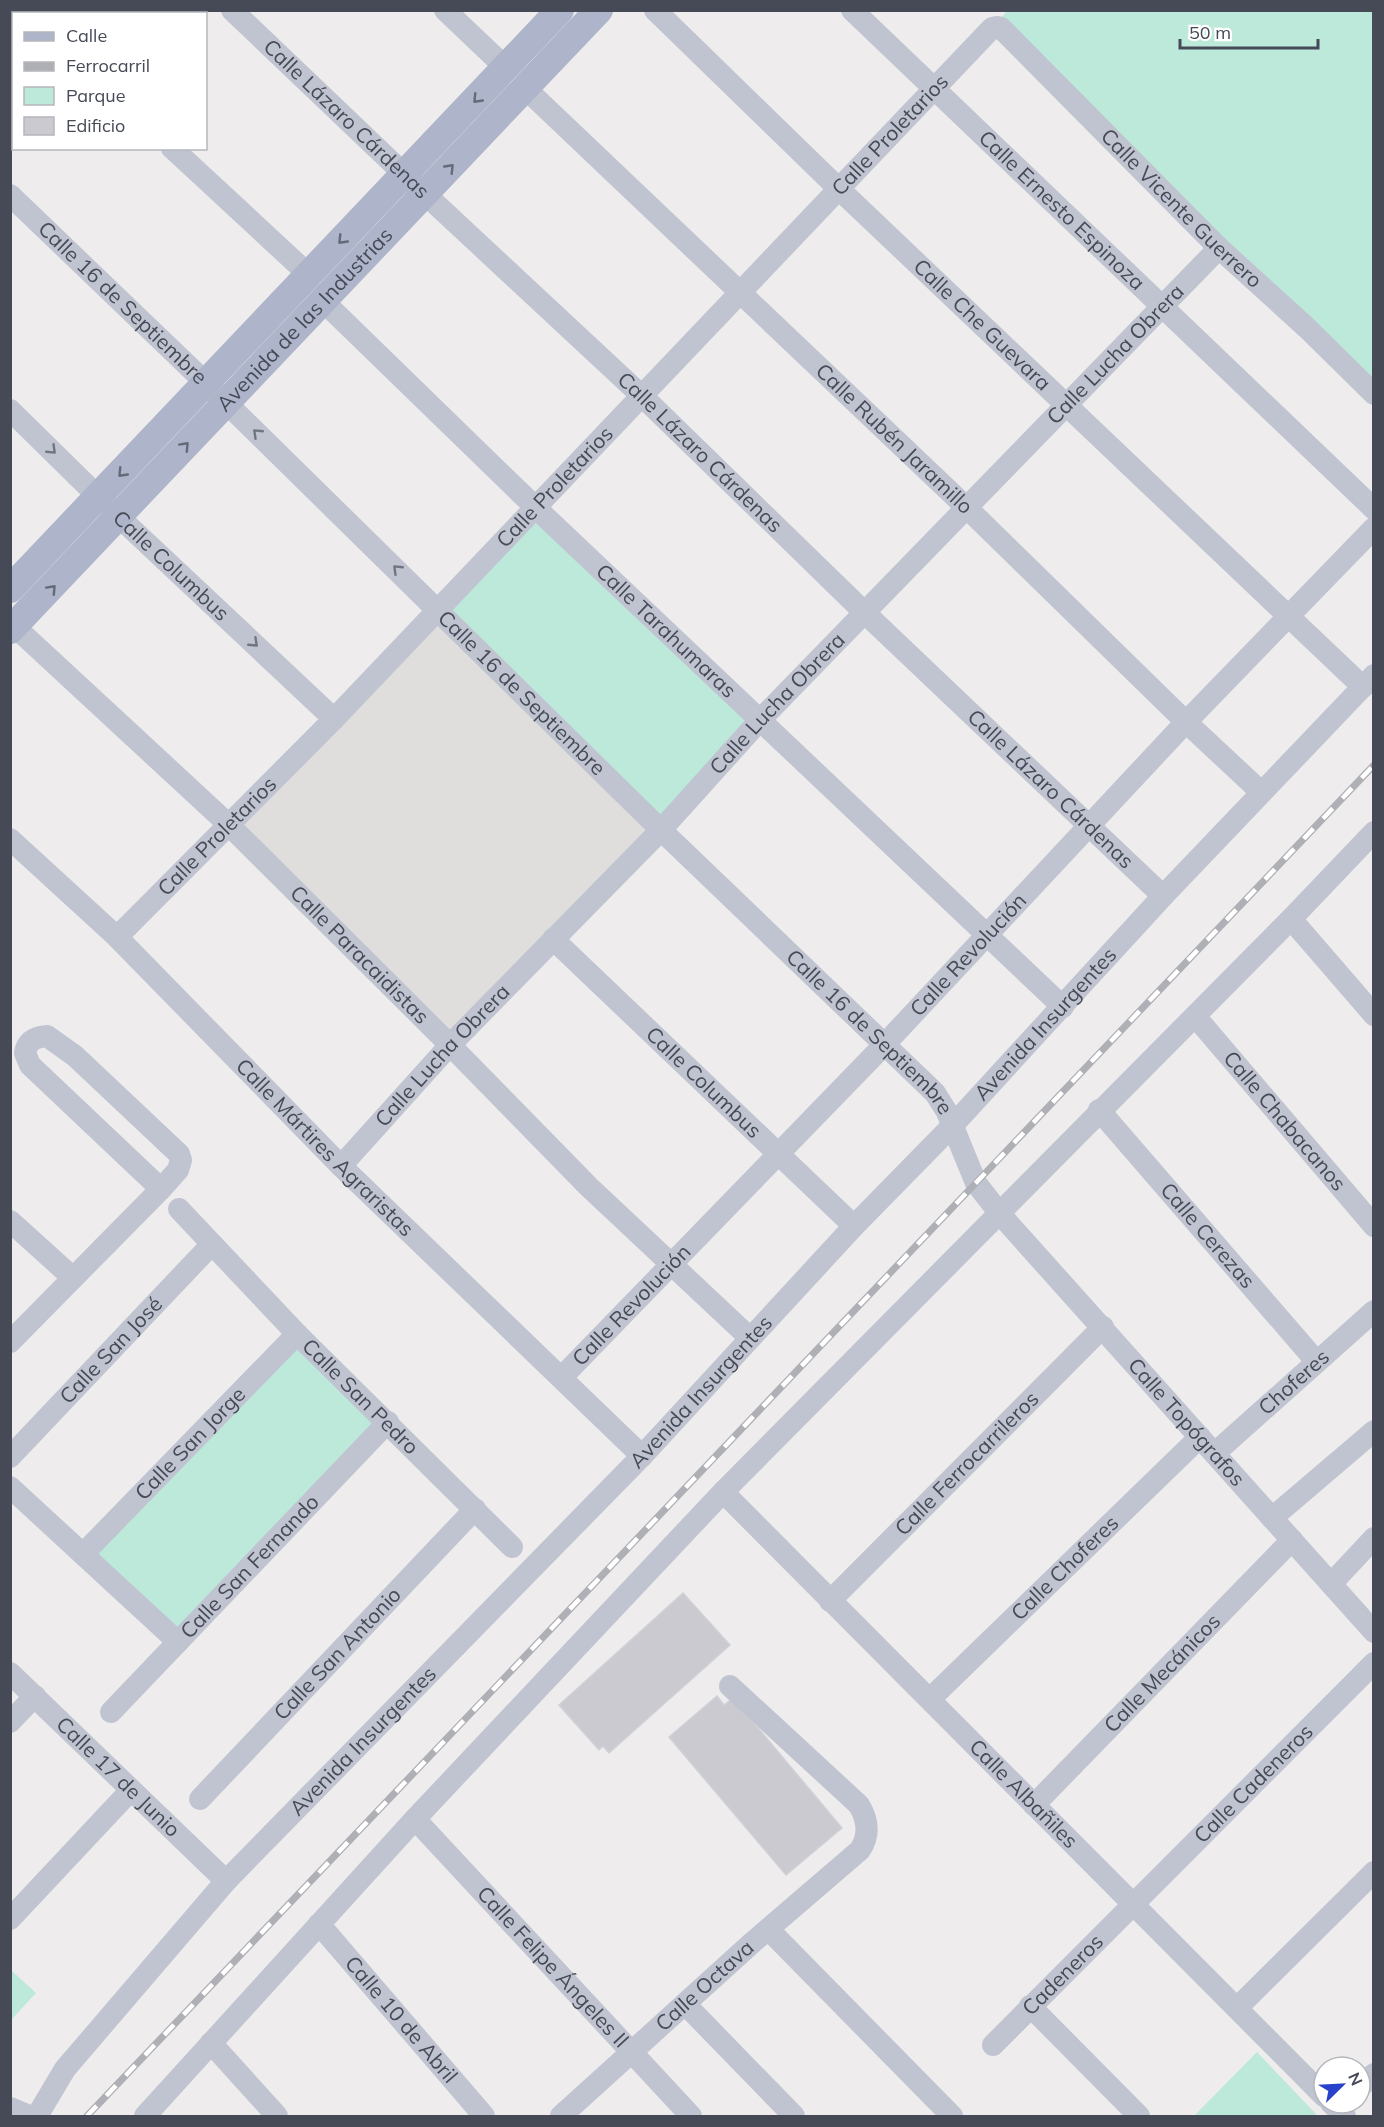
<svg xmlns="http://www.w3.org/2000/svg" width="1384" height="2127" font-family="Mulish,sans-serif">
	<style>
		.education { fill: #dfdedd }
		.green { fill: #bde9db }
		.building { fill: #cacad0; stroke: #d0d0d7; stroke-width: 1.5 }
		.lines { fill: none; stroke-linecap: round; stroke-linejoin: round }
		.minor { stroke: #c0c4d0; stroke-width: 22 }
		.major { stroke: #aeb4c9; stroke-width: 28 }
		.rail-casing { stroke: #afafb6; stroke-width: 7 }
		.rail { stroke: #fff; stroke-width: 4.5; stroke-dasharray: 14; stroke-linecap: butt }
		.oneway { stroke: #656a79 }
		.oneway2 { stroke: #717581 }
		.labels { text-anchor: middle; stroke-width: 5; stroke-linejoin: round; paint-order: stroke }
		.street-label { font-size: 21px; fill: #464a57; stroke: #fff }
	</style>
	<rect width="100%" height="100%" fill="#eeecec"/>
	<path class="education" d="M439 610 661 830 450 1045 244 824Z"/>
	<path class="green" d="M1008 10 1373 11V400L992 28Z
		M536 508 760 720 661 830 439 610Z
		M297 1334 388 1422 178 1642 83 1554Z
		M11 1970 36 1993 11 2020Z
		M1257 2052 1316 2114 1314 2116H1194Z"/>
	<path class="building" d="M683 1593 730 1645 609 1753 603 1746 599 1750 559 1705Z
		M717 1696 724 1705 733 1698 842 1828 786 1875 669 1737Z"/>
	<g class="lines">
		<g class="minor">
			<path d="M25 10 28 14"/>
			<path id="s1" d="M232 10 425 194 642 396 865 613 1163 896"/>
			<path d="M445 10 506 68"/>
			<path id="s2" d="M655 10 840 190 1363 687"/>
			<path id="s3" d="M852 10 1374 509"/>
			<path d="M112 14 115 10"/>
			<path id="s4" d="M526 89 967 508 1186 722 1261 792"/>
			<path d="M10 119 14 116"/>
			<path d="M172 148 309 275"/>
			<path id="s5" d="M10 195 207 384 661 830 935 1093 947 1112 976 1183 1000 1214 1374 1632"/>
			<path id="s6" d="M323 301 536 508 1063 1007"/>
			<path id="s7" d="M10 410 119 517 334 719"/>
			<path id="s8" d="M14 626 229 825 450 1045 589 1187 750 1338"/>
			<path id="s9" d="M10 839 117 937 341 1166 642 1456"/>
			<path d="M1291 919 1374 1015"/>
			<path id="s10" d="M117 937 334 719 992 28 997 27 1001 28 1219 248 1307 328 1374 394"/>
			<path id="s11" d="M553 939 854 1226"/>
			<path id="s12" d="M1195 1016 1374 1226"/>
			<path id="s13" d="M1099 1110 1316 1361"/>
			<path id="s14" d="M341 1166 450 1045 661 830 760 720 1219 248"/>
			<path id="s15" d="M179 1209 297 1334 512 1547"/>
			<path d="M10 1221 73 1278"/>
			<path d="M10 1342 161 1189 178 1170 181 1160 179 1154 75 1056 47 1036C36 1037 27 1040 25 1053L30 1065 161 1189"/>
			<path id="s16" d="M562 1377 885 1044 1186 722 1374 528"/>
			<path id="s17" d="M1215 1453 1374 1311"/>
			<path id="s18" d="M10 1457 212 1244"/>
			<path d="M10 1487 178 1642"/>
			<path id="s19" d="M723 1492 1324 2096"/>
			<path d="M1272 1518 1374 1431"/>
			<path id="s20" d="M83 1554 297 1334"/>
			<path d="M1331 1584 1374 1538"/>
			<path id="s21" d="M830 1601 1103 1327"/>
			<path id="s22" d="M10 1673 226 1881"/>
			<path id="s23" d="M930 1699 1200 1437"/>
			<path id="s24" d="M111 1712 388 1422"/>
			<path d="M10 1722 35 1696"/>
			<path id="s25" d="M200 1799 475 1509"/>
			<path id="s26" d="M1034 1805 1292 1540"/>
			<path id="s27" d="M415 1819 691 2116"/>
			<path d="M10 1919 131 1790"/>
			<path id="s28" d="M319 1924 484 2116"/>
			<path d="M769 1930 952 2116"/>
			<path d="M685 2004 794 2116"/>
			<path d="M1030 2006 1139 2116"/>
			<path d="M1237 2008 1374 1872"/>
			<path d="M211 2043 277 2116"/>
			<path id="s29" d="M993 2045 1374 1663"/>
			<path d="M1360 2087 1374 2074"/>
			<path d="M1331 2103 1345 2116"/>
			<path d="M10 2108 29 2116"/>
			<path id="s30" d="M37 2116 65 2069 226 1881 642 1456 854 1226 953 1125 1163 896 1374 675"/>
			<path d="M145 2116 415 1819 723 1492 1291 919 1374 832"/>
			<path id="s31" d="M561 2116 753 1942 860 1850C870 1835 868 1820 859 1805L730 1686"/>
		</g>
		<g class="major">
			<path d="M10 589 560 10"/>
			<path id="s32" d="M10 630 599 10"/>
		</g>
		<defs>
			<path id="rail" d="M87 2116 1374 765"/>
		</defs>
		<use href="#rail" class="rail-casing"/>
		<use href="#rail" class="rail"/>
	</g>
	<defs><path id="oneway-chevron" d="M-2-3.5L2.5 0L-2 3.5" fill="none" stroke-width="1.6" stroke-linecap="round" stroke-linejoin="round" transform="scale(1.5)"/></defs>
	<g class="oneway">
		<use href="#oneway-chevron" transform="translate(477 99) rotate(134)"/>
		<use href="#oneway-chevron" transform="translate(450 168) rotate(-46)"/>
		<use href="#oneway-chevron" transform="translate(342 240) rotate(134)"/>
		<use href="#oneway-chevron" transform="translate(185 446) rotate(-47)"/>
		<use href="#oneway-chevron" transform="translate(122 473) rotate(134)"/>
		<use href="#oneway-chevron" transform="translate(52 589) rotate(-47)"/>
	</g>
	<g class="oneway2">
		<use href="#oneway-chevron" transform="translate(257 433) rotate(-136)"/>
		<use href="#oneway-chevron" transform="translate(52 450) rotate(44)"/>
		<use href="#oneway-chevron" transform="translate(397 569) rotate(-136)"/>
		<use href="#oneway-chevron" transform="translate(254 643) rotate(43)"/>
	</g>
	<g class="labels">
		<g class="street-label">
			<text dy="7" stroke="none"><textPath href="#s1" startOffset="158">Calle Lázaro Cárdenas</textPath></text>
			<text dy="7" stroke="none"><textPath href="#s10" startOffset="1114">Calle Proletarios</textPath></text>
			<text dy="7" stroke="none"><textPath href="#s10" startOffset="1526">Calle Vicente Guerrero</textPath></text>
			<text dy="7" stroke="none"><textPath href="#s3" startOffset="290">Calle Ernesto Espinoza</textPath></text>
			<text dy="7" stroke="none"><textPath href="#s5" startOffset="156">Calle 16 de Septiembre</textPath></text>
			<text dy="7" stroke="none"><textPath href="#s32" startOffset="428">Avenida de las Industrias</textPath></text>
			<text dy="7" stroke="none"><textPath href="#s2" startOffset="454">Calle Che Guevara</textPath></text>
			<text dy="7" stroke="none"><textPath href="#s14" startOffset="1122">Calle Lucha Obrera</textPath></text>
			<text dy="7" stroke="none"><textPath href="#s4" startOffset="508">Calle Rubén Jaramillo</textPath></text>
			<text dy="7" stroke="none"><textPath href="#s1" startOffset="644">Calle Lázaro Cárdenas</textPath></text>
			<text dy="7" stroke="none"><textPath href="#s10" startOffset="628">Calle Proletarios</textPath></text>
			<text dy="7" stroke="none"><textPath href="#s7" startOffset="224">Calle Columbus</textPath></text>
			<text dy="7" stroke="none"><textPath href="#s6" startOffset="476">Calle Tarahumaras</textPath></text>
			<text dy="7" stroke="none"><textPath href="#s5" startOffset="714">Calle 16 de Septiembre</textPath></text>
			<text dy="7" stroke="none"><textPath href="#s14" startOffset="636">Calle Lucha Obrera</textPath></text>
			<text dy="7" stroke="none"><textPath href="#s1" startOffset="1130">Calle Lázaro Cárdenas</textPath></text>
			<text dy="7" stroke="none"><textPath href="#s10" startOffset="142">Calle Proletarios</textPath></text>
			<text dy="7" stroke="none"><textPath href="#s8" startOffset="477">Calle Paracaidistas</textPath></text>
			<text dy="7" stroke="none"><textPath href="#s16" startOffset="586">Calle Revolución</textPath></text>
			<text dy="7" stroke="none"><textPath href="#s30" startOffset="1488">Avenida Insurgentes</textPath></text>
			<text dy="7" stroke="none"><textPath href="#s5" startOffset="1200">Calle 16 de Septiembre</textPath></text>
			<text dy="7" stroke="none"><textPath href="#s14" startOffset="150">Calle Lucha Obrera</textPath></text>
			<text dy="7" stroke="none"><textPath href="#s11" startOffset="208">Calle Columbus</textPath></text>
			<text dy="7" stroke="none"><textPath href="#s12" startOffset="138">Calle Chabacanos</textPath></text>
			<text dy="7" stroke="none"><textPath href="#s9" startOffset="441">Calle Mártires Agraristas</textPath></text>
			<text dy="7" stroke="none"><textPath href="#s13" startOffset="166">Calle Cerezas</textPath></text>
			<text dy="7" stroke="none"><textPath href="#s16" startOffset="100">Calle Revolución</textPath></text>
			<text dy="7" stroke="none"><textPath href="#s18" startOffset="147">Calle San José</textPath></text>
			<text dy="7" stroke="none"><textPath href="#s17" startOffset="106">Choferes</textPath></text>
			<text dy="7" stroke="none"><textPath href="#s30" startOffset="984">Avenida Insurgentes</textPath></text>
			<text dy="7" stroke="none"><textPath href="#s15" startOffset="261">Calle San Pedro</textPath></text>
			<text dy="7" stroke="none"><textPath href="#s5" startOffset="1707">Calle Topógrafos</textPath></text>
			<text dy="7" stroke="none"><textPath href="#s20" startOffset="154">Calle San Jorge</textPath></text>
			<text dy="7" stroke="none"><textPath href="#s21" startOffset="194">Calle Ferrocarrileros</textPath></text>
			<text dy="7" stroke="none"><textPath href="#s24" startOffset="201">Calle San Fernando</textPath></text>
			<text dy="7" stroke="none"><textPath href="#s23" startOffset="188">Calle Choferes</textPath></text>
			<text dy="7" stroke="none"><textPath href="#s25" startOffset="200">Calle San Antonio</textPath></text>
			<text dy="7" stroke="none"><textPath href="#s26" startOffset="184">Calle Mecánicos</textPath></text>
			<text dy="7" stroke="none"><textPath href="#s30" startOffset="498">Avenida Insurgentes</textPath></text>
			<text dy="7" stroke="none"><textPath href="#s22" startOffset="150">Calle 17 de Junio</textPath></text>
			<text dy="7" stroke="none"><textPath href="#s29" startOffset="369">Calle Cadeneros</textPath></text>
			<text dy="7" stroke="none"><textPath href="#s19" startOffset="426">Calle Albañiles</textPath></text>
			<text dy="7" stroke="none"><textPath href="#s27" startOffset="202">Calle Felipe Ángeles Il</textPath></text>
			<text dy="7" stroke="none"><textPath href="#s29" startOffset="99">Cadeneros</textPath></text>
			<text dy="7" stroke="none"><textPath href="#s31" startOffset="194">Calle Octava</textPath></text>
			<text dy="7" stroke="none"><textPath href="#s28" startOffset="126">Calle 10 de Abril</textPath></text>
		</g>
	</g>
	<rect width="1384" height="2127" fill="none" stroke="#464a57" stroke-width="24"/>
	<rect x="12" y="12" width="195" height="138" fill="#ffffff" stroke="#b5b7bc" stroke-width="1.5"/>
	<rect x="24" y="32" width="30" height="9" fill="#aeb4c9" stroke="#b5b7bc" stroke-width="1.5"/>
	<text x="66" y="42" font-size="18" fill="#464a57">Calle</text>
	<rect x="24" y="62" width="30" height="9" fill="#afafb6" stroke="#b5b7bc" stroke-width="1.5"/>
	<text x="66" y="72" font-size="18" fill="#464a57">Ferrocarril</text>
	<rect x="24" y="87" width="30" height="18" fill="#bde9db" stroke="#b5b7bc" stroke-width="1.5"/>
	<text x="66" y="102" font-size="18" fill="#464a57">Parque</text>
	<rect x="24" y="117" width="30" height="18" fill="#cacad0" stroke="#b5b7bc" stroke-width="1.5"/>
	<text x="66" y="132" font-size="18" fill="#464a57">Edificio</text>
	<g transform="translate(1342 2085) rotate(66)"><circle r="28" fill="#ffffff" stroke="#b5b7bc" stroke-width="1.5"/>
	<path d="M0-4.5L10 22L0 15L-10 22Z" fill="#2942cb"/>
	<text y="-9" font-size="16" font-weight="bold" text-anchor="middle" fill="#464a57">N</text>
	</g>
	<path d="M1180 39v9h138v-9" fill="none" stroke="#464a57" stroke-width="3"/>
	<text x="1189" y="39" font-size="18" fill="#464a57" stroke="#ffffff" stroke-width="4.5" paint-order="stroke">50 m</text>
</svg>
